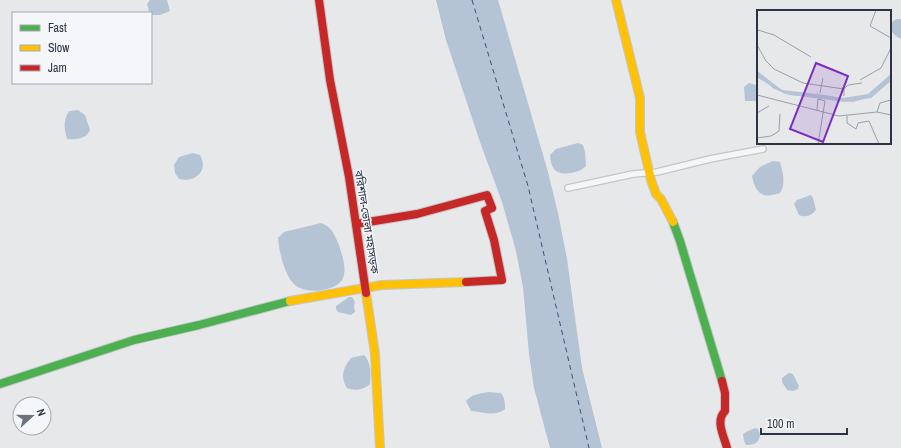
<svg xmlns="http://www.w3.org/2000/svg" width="901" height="448" font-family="'Archivo Narrow','Noto Sans Bengali',sans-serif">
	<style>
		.water { fill: #b4c4d5 }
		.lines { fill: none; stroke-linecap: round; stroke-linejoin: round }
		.ferry { stroke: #34527a; stroke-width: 1; stroke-dasharray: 5 4; stroke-linecap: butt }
		.street-casing { stroke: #c4c6c8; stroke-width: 8 }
		.fast-casing { stroke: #c4c6c8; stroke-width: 10 }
		.slow-casing { stroke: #c4c6c8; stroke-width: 10 }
		.jam-casing { stroke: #c4c6c8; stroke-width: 10 }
		.street { stroke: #f5f6f7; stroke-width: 5.5 }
		.fast { stroke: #4caf50; stroke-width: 8 }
		.slow { stroke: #ffc107; stroke-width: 8 }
		.jam { stroke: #c62828; stroke-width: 8 }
		.labels { text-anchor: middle; stroke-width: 3; stroke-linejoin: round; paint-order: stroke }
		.street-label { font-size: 11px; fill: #2b3445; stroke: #f4f6f9 }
		.inset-river { fill: none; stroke: #b4c4d5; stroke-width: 2 }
		.inset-road { fill: none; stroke: #9ba0a8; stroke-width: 1 }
		.view { fill: #7b2cbf; fill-opacity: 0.15; stroke: #7b2cbf; stroke-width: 2 }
		.inset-edge { fill: none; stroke: #2b3445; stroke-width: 2 }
	</style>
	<rect width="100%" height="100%" fill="#e6e8ea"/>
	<path class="water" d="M150 0H167L170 11 160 15H153L149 11 147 4Z
		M436 0H498L548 172 558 213 567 259 582 368 602 448H550L534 388 529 354 523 287 516 251 502 202 480 142 446 40Z
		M897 19H901V39C895 36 892 33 890 27L893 21Z
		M749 83 756 85 758 101H745L744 87Z
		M78 110 85 115 90 130C86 139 76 140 67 139 64 128 63 121 69 111Z
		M578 143 583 145 585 152 586 166C582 170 577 172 571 173 556 175 551 170 550 155L556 149Z
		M193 153 200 155C209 171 195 183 179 179L175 173 174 165 179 157Z
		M773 161 780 162C783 172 786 185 780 193 762 199 756 194 752 176L760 167Z
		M811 195 813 198 816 210C812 215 806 218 799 215L794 204 797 200Z
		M321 223C332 227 334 234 339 245 342 255 347 268 343 278 337 292 304 295 294 284 284 274 279 251 278 238L284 232Z
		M349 297H352L355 302 354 306 355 312 351 315 338 312 336 309V306Z
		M364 355C371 362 371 374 370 384 364 390 355 391 347 388 340 377 343 368 351 358Z
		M789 373 793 374 799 386 798 389 793 391 787 390 782 382V378Z
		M488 392 501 393C505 398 505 403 505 409 495 417 483 412 471 411L466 401C472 394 479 394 488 392Z
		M755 428 758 429 760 435C759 443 754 445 746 445L744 441 743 434 746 432Z"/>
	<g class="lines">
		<path class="ferry" d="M472 0 528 186 589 448"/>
		<defs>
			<path id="street" d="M568 188 633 174 657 172 710 159 763 149"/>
			<path id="fast" d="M673 222 680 241 722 381
				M0 384 134 340 199 325 290 301"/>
			<path id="slow" d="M616 0 640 98V132L651 180 656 194 661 199 673 222
				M366 293 375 354 380 448
				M290 301 382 285 466 282"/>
			<path id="jam" d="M319 0 330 80 349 177 366 293
				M356 224 417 214 487 195 492 208 485 211 494 240 502 280 466 282
				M722 381 725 393V411C715 421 724 436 727 448"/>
		</defs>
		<use href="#street" class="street-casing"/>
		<use href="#fast" class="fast-casing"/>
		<use href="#slow" class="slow-casing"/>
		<use href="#jam" class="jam-casing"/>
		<use href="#street" class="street"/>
		<use href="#fast" class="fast"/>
		<use href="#slow" class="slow"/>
		<use href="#jam" class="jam"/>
	</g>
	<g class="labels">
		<g class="street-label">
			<text transform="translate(367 222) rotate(81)" y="4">বরিশাল-ভোলা মহাসড়ক</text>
		</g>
	</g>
	<g transform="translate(757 10)">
		<rect width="134" height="134" fill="#e6e8ea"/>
		<path d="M0 61 25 80 60 84 61 81V84L86 88 111 84 134 64V71L114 88 88 92 28 84 1 68Z" fill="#b4c4d5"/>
		<path class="inset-river" d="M0 62 17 78 33 84 96 91 113 86 134 66"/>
		<path class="inset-road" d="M119 0 113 16 134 28M0 24 1 20 17 25 54 47M0 35 9 51 17 59 46 73 87 79V86M103 70 124 58 134 38M87 79 91 75 105 73M63 83 66 68M0 85 82 106 120 102 134 105M60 100 61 89 68 91 61 134M120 102 123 93 134 90M0 103 12 96M90 106V113L99 119 101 113 112 111 122 134M0 128 14 126 22 121 23 104"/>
		<path class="view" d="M59 53 91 66 66 132 33 119Z"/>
		<rect width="134" height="134" class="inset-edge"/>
	</g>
	<rect x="12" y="12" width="140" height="72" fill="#f4f6f9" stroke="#a4a8b1"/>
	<rect x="20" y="25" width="20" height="6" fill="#4caf50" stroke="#a4a8b1"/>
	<text x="48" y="32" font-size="12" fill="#2b3445">Fast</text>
	<rect x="20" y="45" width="20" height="6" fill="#ffc107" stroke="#a4a8b1"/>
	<text x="48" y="52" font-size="12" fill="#2b3445">Slow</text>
	<rect x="20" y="65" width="20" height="6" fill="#c62828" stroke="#a4a8b1"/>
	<text x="48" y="72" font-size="12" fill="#2b3445">Jam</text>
	<g transform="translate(32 416) rotate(69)"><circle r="19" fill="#f4f6f9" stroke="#a4a8b1"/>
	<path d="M0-3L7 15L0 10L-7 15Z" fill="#6c737f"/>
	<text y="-6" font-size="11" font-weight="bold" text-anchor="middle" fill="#2b3445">N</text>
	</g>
	<path d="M761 428v6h86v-6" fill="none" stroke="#2b3445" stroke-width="2"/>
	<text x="767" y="428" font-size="12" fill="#2b3445" stroke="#f4f6f9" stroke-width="3" paint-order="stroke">100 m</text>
</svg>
